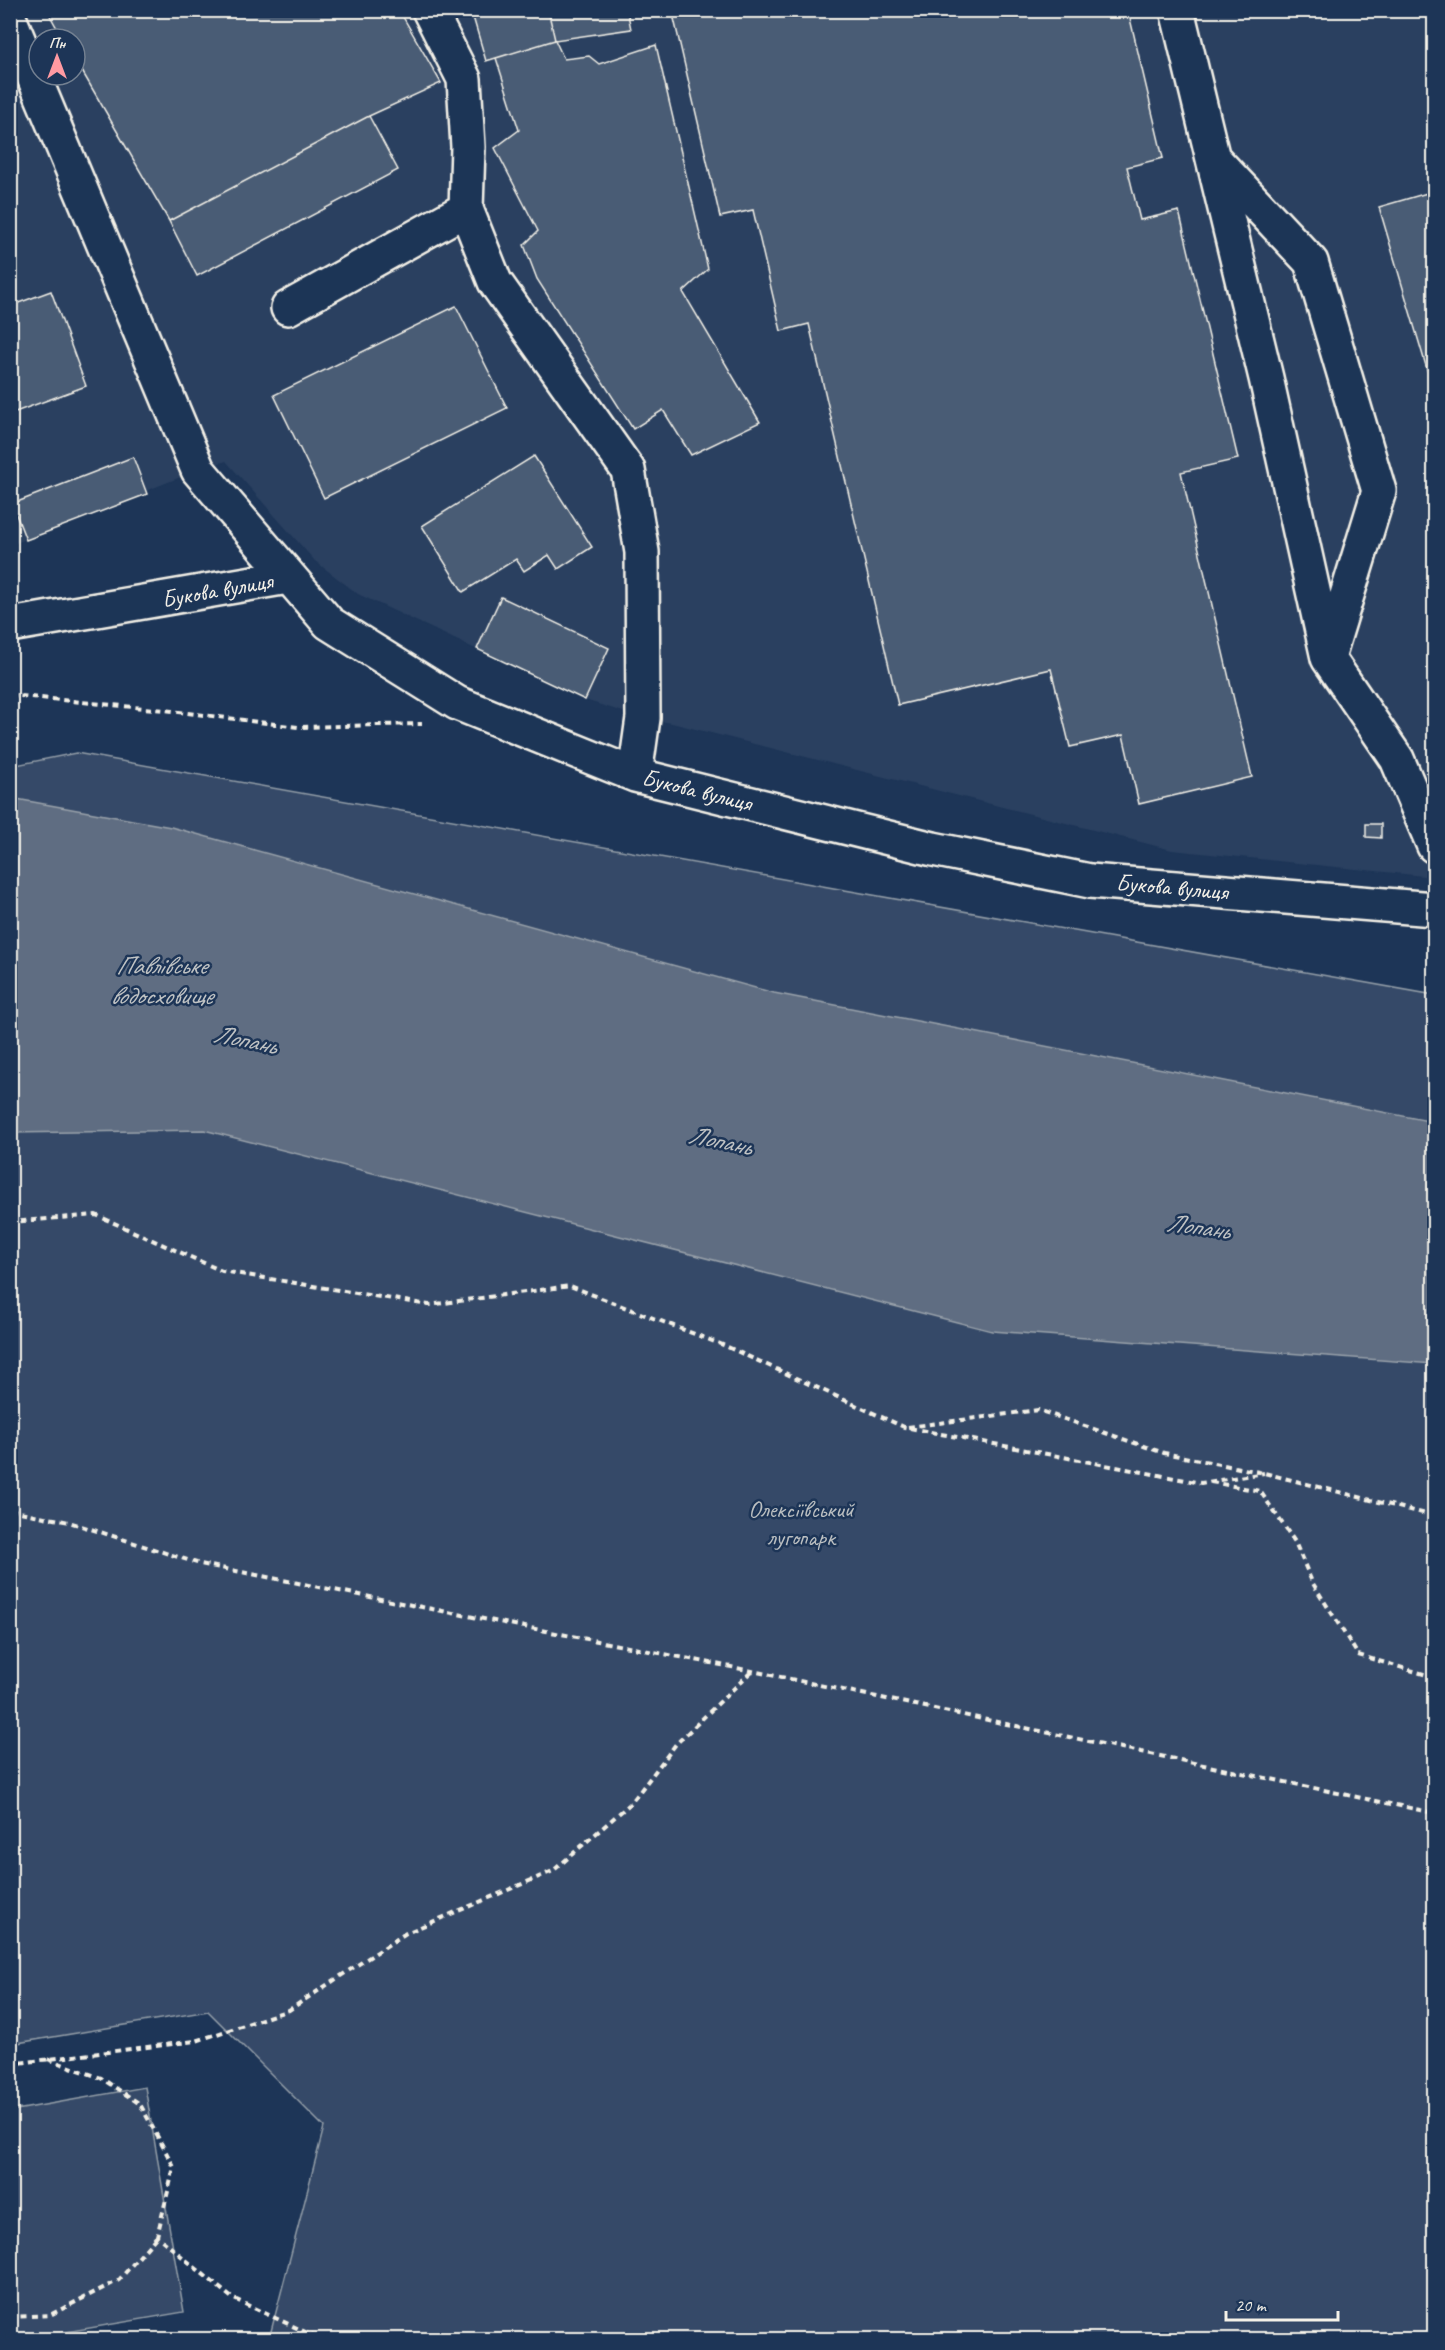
<svg xmlns="http://www.w3.org/2000/svg" width="1445" height="2350" font-family="Caveat,sans-serif">
	<style>
		.built { fill: #2a4060; fill-rule: evenodd }
		.green { fill: #354a67; stroke: #949ea8; stroke-width: 1.5 }
		.water { fill: #5e6d82; stroke: #9aa2ab; stroke-width: 1.5 }
		.building { fill: #485b74; stroke: #f4f1e8; stroke-width: 1.5 }
		.lines { fill: none; stroke-linecap: round; stroke-linejoin: round }
		.minor-casing { stroke: #f4f1e8; stroke-width: 38 }
		.path { stroke: #f4f1e8; stroke-width: 4; stroke-dasharray: 6 4.5; stroke-linecap: butt }
		.minor { stroke: #1d3557; stroke-width: 33 }
		.labels { text-anchor: middle; stroke-width: 5; stroke-linejoin: round; paint-order: stroke }
		.street-label { font-size: 24px; fill: #f4f1e8; stroke: #1d3557 }
		.park-label { font-size: 24px; fill: #bbbfc1; stroke: #1d3557 }
		.water-label { font-size: 26px; font-style: italic; fill: #c0c3c4; stroke: #1d3557 }
	</style>
	<rect width="100%" height="100%" fill="#1d3557"/>
	<filter id="ink" filterUnits="userSpaceOnUse"><feTurbulence type="fractalNoise" baseFrequency=".0167" numOctaves="2"/><feDisplacementMap in="SourceGraphic" scale="12" xChannelSelector="R" yChannelSelector="G"/><feConvolveMatrix kernelMatrix="1 2 1 2 8 2 1 2 1" color-interpolation-filters="sRGB"/></filter>
	<g filter="url(#ink)">
		<path class="built" d="M10 11H1434V877L1172 850 672 723 643 718 585 700 358 594 315 561 226 461 198 470 11 545ZM39 39H75V75H39Z"/>
		<path class="green" d="M76 753 1434 995V2339H269L324 2127 208 2011 11 2044V766Z
			M145 2087 184 2312 25 2339H11V2111Z"/>
		<path class="water" d="M11 798 171 827 774 993 1434 1122V1364L992 1331 204 1130 11 1133Z"/>
		<path class="building" d="M47 10H399L441 83 369 116 169 221 75 59V39H63Z
			M471 10H548L555 40 486 61Z
			M548 10H627L631 29 555 40Z
			M672 10H1128L1163 158 1127 167 1140 220 1179 211 1238 459 1181 472 1252 777 1139 804 1123 735 1070 747 1051 669 898 705 809 324 781 331 753 210 720 217Z
			M555 40 564 59 589 56 599 64 656 45 708 269 683 292 760 422 691 455 663 410 633 429 537 279 524 245 538 231 495 148 519 130 496 58Z
			M369 116 398 170 197 276 169 221Z
			M1434 191V393L1379 207Z
			M51 291 86 386 10 414V306Z
			M456 306 507 408 324 498 274 395Z
			M534 456 592 547 558 569 549 555 524 571 516 559 463 592 422 526Z
			M133 457 147 494 26 540 12 504Z
			M501 597 609 648 585 700 477 649Z
			M1366 824H1381V838L1366 837Z"/>
		<g class="lines">
			<defs>
				<path id="minor" d="M429 10 464 79 468 147 466 209 495 282 628 470 642 552 643 718 635 775
					M1177 10 1266 378 1328 658 1397 759 1434 846
					M10 20 198 470 329 623 457 703 635 775 933 849 1090 881 1434 909
					M1214 159 1311 262 1379 491 1328 657
					M288 308 466 209
					M10 625 288 577"/>
			</defs>
			<use href="#minor" class="minor-casing"/>
			<path class="path" d="M10 695 164 710 298 727 422 724
				M10 1222 96 1215 222 1271 429 1305 570 1286 723 1345 904 1427 1201 1483 1264 1473
				M908 1427 1038 1410 1164 1453 1264 1473 1434 1516
				M1211 1482 1260 1491 1295 1542 1312 1582 1358 1655 1434 1677
				M10 1510 69 1522 200 1564 752 1671 1434 1813
				M48 2059 101 2078 140 2104 174 2167 157 2236 232 2298 310 2334 330 2340
				M10 2064 196 2041 289 2010 406 1933 553 1871 631 1803 676 1744 752 1671
				M10 2317 50 2315 119 2280 157 2236"/>
			<use href="#minor" class="minor"/>
		</g>
	</g>
	<g class="labels">
		<g class="street-label">
			<text transform="translate(217 590) rotate(-10)" y="8">Букова вулиця</text>
			<text transform="translate(697 790) rotate(14)" y="8">Букова вулиця</text>
			<text transform="translate(1172 887) rotate(5)" y="8">Букова вулиця</text>
		</g>
		<g class="park-label">
			<text x="801" y="1517">Олексіївський<tspan x="801" dy="28">лугопарк</tspan></text>
		</g>
		<g class="water-label">
			<text x="161" y="974">Павлівське<tspan x="161" dy="30">водосховище</tspan></text>
			<text transform="translate(245 1039) rotate(12)" y="9">Лопань</text>
			<text transform="translate(720 1140) rotate(12)" y="9">Лопань</text>
			<text transform="translate(1198 1226) rotate(8)" y="9">Лопань</text>
		</g>
	</g>
	<rect width="1445" height="2350" fill="none" stroke="#1d3557" stroke-width="36"/>
	<rect x="18" y="18" width="1409" height="2314" fill="none" stroke="#f4f1e8" stroke-width="2" filter="url(#ink)"/>
	<g transform="translate(57 57)"><circle r="28" fill="#1d3557" stroke="#738091" stroke-width="1.5"/>
	<path d="M0-4.5L10 22L0 15L-10 22Z" fill="#ff9aa2"/>
	<text y="-9" font-size="16" font-weight="bold" text-anchor="middle" fill="#f4f1e8">Пн</text>
	</g>
	<path d="M1226 2311v9h112v-9" fill="none" stroke="#f4f1e8" stroke-width="3"/>
	<text x="1235" y="2311" font-size="18" fill="#f4f1e8" stroke="#1d3557" stroke-width="4.5" paint-order="stroke">20 m</text>
</svg>
